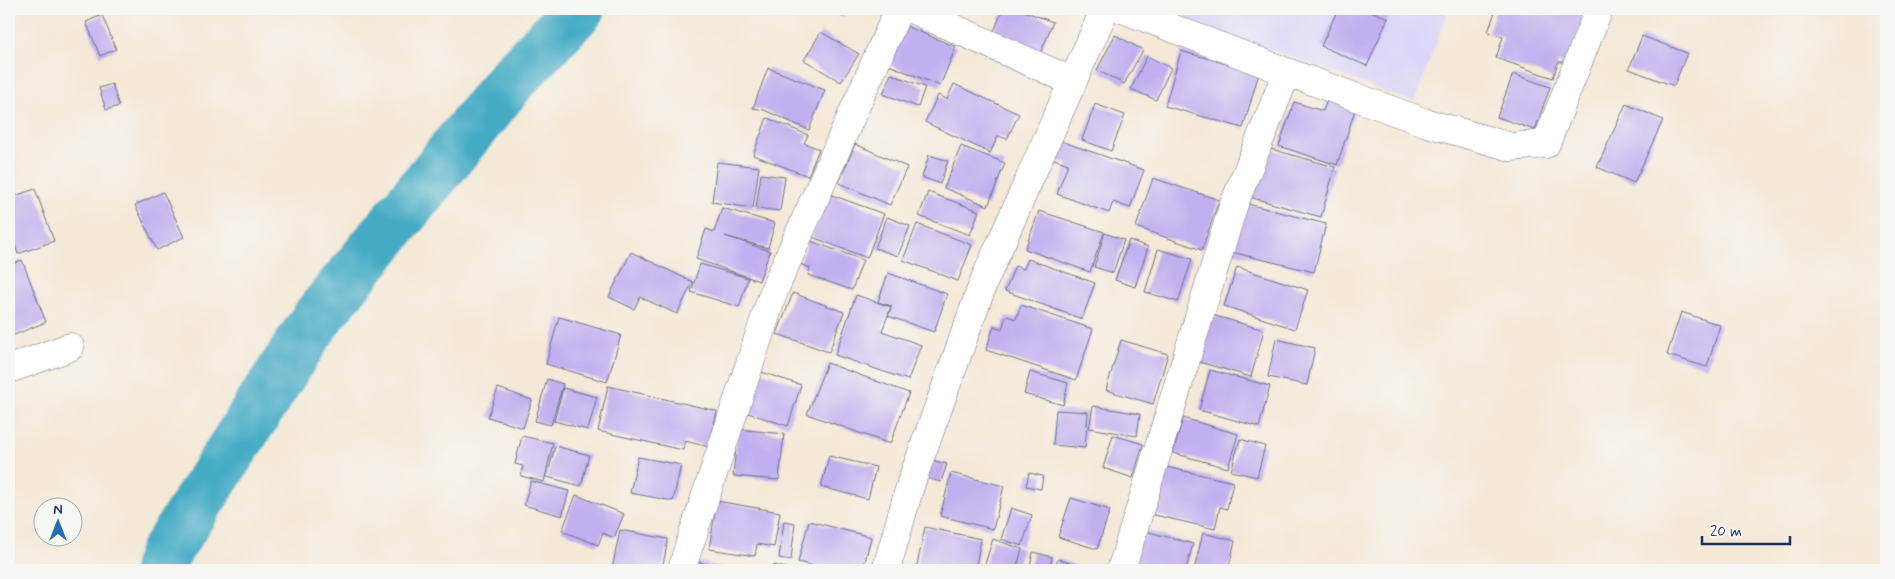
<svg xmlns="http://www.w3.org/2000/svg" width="1895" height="579" font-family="Mynerve,sans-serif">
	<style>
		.built { fill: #dbd6f7 }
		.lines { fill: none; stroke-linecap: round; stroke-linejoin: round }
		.river { stroke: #45abc5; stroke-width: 52 }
		.building { fill: #c1b0ef }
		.minor-casing { stroke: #677088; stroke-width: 29 }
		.minor { stroke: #fff; stroke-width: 28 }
	</style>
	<rect width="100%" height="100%" fill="#f6f6f2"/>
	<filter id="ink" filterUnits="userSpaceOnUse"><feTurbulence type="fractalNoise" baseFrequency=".02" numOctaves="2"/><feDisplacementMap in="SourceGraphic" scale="10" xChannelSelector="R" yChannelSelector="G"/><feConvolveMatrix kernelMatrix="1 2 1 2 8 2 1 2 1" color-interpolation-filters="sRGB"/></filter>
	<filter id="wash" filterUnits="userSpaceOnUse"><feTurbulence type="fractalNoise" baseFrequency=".0096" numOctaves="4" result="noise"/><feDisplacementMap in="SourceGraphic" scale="20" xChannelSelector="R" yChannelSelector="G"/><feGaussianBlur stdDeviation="1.12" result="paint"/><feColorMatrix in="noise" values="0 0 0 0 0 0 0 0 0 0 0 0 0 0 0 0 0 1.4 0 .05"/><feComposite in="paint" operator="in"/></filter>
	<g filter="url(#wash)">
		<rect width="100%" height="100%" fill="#f4e8d6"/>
		<path class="built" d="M1161 9H1449L1414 102Z"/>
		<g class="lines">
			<path class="river" d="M159 570 165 553 317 318 512 79 579 9"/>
		</g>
		<g id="blocks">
			<path class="building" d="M830 9H848L843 17Z
				M1003 9H1018L1053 22 1038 59 990 41Z
				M1338 9H1366L1388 18 1367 66 1321 46Z
				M1496 9H1586L1568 62H1558L1553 78 1496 58 1503 37 1488 32Z
				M102 15 116 49 100 56 86 22Z
				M899 23 956 47 940 86 882 62Z
				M821 32 859 54 841 82 804 60Z
				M1115 35 1143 50 1124 84 1097 70Z
				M1642 36 1687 53 1674 86 1629 69Z
				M1181 51 1259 73 1243 128 1165 106Z
				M1147 56 1171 68 1156 100 1131 89Z
				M768 68 825 90 809 130 764 110 753 108Z
				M891 74 925 87 918 107 883 94Z
				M1513 74 1550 87 1535 130 1497 117Z
				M112 84 119 106 106 110 99 88Z
				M954 84 1019 114 1007 139 998 136 990 153 925 122 938 95 947 99Z
				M1328 98 1356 107 1337 165 1279 146 1294 102 1323 111Z
				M1095 104 1125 115 1111 151 1082 140Z
				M1626 104 1663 120 1634 183 1597 167Z
				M767 118 808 135 804 143 819 149 808 176 753 155Z
				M1055 139 1144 170 1130 208 1113 202 1109 213 1057 194 1068 164 1049 157Z
				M855 144 907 167 890 205 839 183Z
				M961 146 1005 163 988 206 944 188Z
				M1264 147 1335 167 1321 217 1249 197Z
				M929 155 948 161 940 184 922 177Z
				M717 162 759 167 753 208 712 202Z
				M761 174 785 177 780 211 756 208Z
				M1153 178 1219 200 1202 250 1136 227Z
				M35 189 54 241 18 254 9 227V198Z
				M163 192 184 237 157 250 135 205Z
				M928 192 979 211 970 235 919 216Z
				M829 194 884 214 867 258 812 237Z
				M1240 202 1326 224 1314 272 1227 251Z
				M722 208 775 223 768 248 725 236 770 251 759 281 696 259 706 229 714 232Z
				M1039 211 1104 232 1090 272 1025 249Z
				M887 217 910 226 898 256 875 248Z
				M917 224 972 245 958 281 903 260Z
				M1105 233 1124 240 1113 273 1094 267Z
				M808 240 863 260 852 290 808 275 810 268 800 264Z
				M1129 240 1148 247 1135 287 1115 280Z
				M1158 249 1192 259 1178 302 1145 292Z
				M631 252 693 282 677 314 640 297 634 309 609 297Z
				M1028 259 1095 283 1082 319 1005 291 1015 266 1024 269Z
				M22 260 46 322 9 337V265Z
				M700 264 748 278 739 307 691 292Z
				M1237 267 1308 290 1295 329 1224 306Z
				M888 273 947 294 934 332 888 316 892 306 878 302Z
				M793 293 844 312 829 352 777 334Z
				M856 295 891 307 882 331 921 345 908 380 835 355Z
				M1021 305 1093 329 1076 380 986 350 994 326 1002 329 1006 316 1016 319Z
				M1681 312 1720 325 1707 367 1667 355Z
				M1212 315 1264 330 1251 377 1199 362Z
				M559 317 621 335 607 382 546 364Z
				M1276 339 1315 348 1307 385 1268 377Z
				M1121 340 1168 354 1153 404 1106 390Z
				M827 363 909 393 890 444 807 414Z
				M1210 370 1270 386 1259 427 1199 410Z
				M758 371 801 385 788 426 745 412Z
				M1030 372 1068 383 1063 405 1024 394Z
				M547 379 563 384 551 425 535 421Z
				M608 386 717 411 709 447 685 441 683 450 598 431Z
				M498 388 532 400 523 428 488 417Z
				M563 388 597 397 588 430 554 421Z
				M1093 406 1140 414 1137 436 1089 428Z
				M1056 410 1088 412 1085 448 1053 445Z
				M1183 418 1238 434 1228 468 1173 453Z
				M738 429 784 434 779 480 733 476Z
				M1113 435 1143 444 1133 478 1103 468Z
				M522 436 553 443 544 482 521 476 523 466 515 464Z
				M1240 439 1265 446 1257 477 1231 471Z
				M555 446 589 455 581 486 547 477Z
				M829 456 876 467 868 499 821 487Z
				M638 457 681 465 673 501 630 493Z
				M928 459 947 464 941 482 922 477Z
				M1162 466 1233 482 1227 509 1220 507 1215 529 1150 514Z
				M951 473 1004 486 993 529 940 516Z
				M1029 473 1043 476 1041 489 1026 486Z
				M531 481 569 491 562 516 524 505Z
				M576 495 624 514 614 538 603 533 598 545 562 531Z
				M1071 498 1110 510 1097 549 1058 537Z
				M717 501 780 512 774 547 757 544 755 556 709 549Z
				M1011 508 1032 515 1022 546 1001 539Z
				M784 521 795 523 791 560 779 558Z
				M809 521 871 537 863 570H830L798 562Z
				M925 527 981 539 975 570H916Z
				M620 530 668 539 662 570 612 569Z
				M1142 530 1193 544 1186 570H1130Z
				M1203 533 1235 541 1228 570H1194Z
				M993 539 1022 549 1016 570H983Z
				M1033 552 1052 557 1049 570H1029Z
				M1058 559 1088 570H1054Z
				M689 560 731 569V570H687Z
				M774 565 794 570H773Z
				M584 566 597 570H583Z"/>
		</g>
	</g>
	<g filter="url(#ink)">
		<use href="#blocks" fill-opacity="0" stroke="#677088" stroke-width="1"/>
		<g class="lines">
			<defs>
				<path id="minor" d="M911 9 1072 81
					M1122 9 1287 72 1424 122 1511 147 1546 144 1599 9
					M9 369 70 347
					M682 570 686 555 775 288 899 9
					M886 570 911 483 984 281 1105 9
					M1121 570 1234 204 1287 72"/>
			</defs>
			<use href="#minor" class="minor-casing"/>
			<use href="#minor" class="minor"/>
		</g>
	</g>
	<rect width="1895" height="579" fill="none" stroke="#f6f6f2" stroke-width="30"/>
	<g transform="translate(58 522)"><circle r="24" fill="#f6f6f2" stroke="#9ea6b7"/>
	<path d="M0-4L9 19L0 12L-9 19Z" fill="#1f6fb2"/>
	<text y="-8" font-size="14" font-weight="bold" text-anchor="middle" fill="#1b2f5e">N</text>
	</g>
	<path d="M1702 536v8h88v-8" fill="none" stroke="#1b2f5e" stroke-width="2.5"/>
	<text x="1710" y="536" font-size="15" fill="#1b2f5e" stroke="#f6f6f2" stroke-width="4" paint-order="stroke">20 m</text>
</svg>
